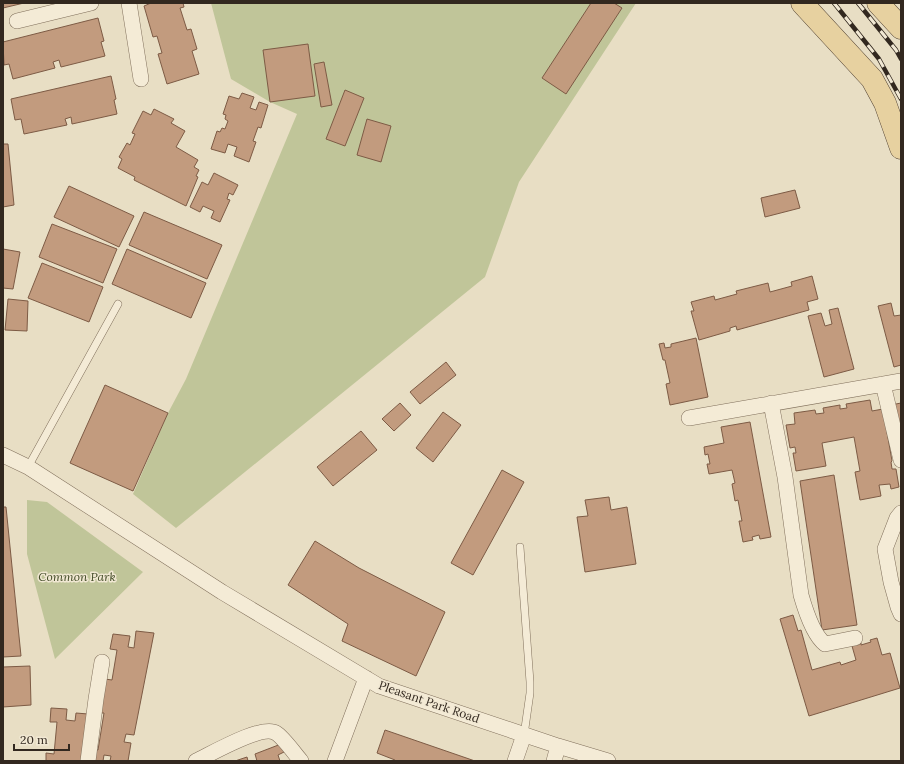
<svg xmlns="http://www.w3.org/2000/svg" width="904" height="764" font-family="Lora,serif">
	<style>
		.green { fill: #c0c599 }
		.building { fill: #c29b7e; stroke: #7d5b45 }
		.lines { fill: none; stroke-linecap: round; stroke-linejoin: round }
		.lane-casing { stroke: #81705c; stroke-width: 8 }
		.street-casing { stroke: #81705c; stroke-width: 16 }
		.primary-casing { stroke: #4f3f30; stroke-width: 23 }
		.lane { stroke: #f4ebd6; stroke-width: 7 }
		.street { stroke: #f4ebd6; stroke-width: 15 }
		.primary { stroke: #e7d1a0; stroke-width: 22 }
		.rail-casing { stroke: #32281f; stroke-width: 4.5 }
		.rail { stroke: #f1e8d3; stroke-width: 3; stroke-dasharray: 9; stroke-linecap: butt }
		.labels { text-anchor: middle; stroke-width: 3; stroke-linejoin: round; paint-order: stroke }
		.park-label { font-size: 12px; font-style: italic; fill: #434c28; stroke: #f1e8d3 }
		.street-label { font-size: 12px; fill: #32281f; stroke: #f1e8d3 }
	</style>
	<rect width="100%" height="100%" fill="#e8dec4"/>
	<path class="green" d="M211 3H636L519 182 485 277 176 528 133 494 168 413 186 379 297 114 270 102 231 79Z
		M27 500 47 502 143 572 55 659 27 554Z"/>
	<path class="building" d="M3 3H24L3 8Z
		M151 3H183L184 7 180 8 187 30 191 29 197 49 192 51 199 74 167 84 158 54 162 53 157 36 153 37 144 6Z
		M591 3H614L622 8 566 94 542 78Z
		M98 18 104 41 101 42 105 56 61 67 59 60 53 62 55 68 13 79 9 64 4 65 3 42Z
		M308 44 315 96 270 102 263 50Z
		M324 62 332 105 321 107 314 64Z
		M111 76 116 99 114 100 117 114 72 124 71 117 65 119 67 125 24 134 21 119 15 120 11 99Z
		M345 90 364 98 345 146 326 139Z
		M242 93 254 97 250 108 256 110 259 102 268 105 261 128 258 127 253 141 256 142 249 162 234 156 237 147 228 144 225 153 211 149 217 131 220 132 222 128 225 129 228 121 225 119 226 115 223 114 229 96 239 99Z
		M154 109 174 119 171 123 185 131 176 147 198 160 194 167 199 170 196 176 198 177 186 206 134 180 135 177 118 168 122 159 119 157 127 143 130 145 135 134 132 133 143 111 151 115Z
		M367 119 391 126 381 162 357 155Z
		M3 144H8L14 205 3 207Z
		M214 173 238 185 233 195 229 193 227 199 230 200 220 222 211 218 214 211 203 206 200 212 190 207 202 182 208 185Z
		M69 186 134 216 119 247 54 217Z
		M795 190 800 208 765 217 761 198Z
		M144 212 222 245 207 279 129 245Z
		M52 224 117 249 103 283 39 257Z
		M3 249 20 252 13 289 3 288Z
		M127 249 206 283 191 318 112 284Z
		M42 263 103 287 89 322 28 298Z
		M812 276 818 299 807 302 809 310 737 330 736 326 730 328V331L699 340 691 311H694L691 302 714 296 715 300 737 294 736 291 768 283 770 292 792 286 791 282Z
		M8 299 28 301 27 331 5 330Z
		M891 303 894 316 901 315V365L894 367 878 306Z
		M838 308 854 369 824 377 808 316 821 313 825 326 832 324 829 310Z
		M696 338 708 397 670 405 666 384 670 383 665 360H663L659 344 664 343 665 348 671 347V344Z
		M446 362 456 375 420 404 410 392Z
		M105 385 168 413 133 491 70 463Z
		M870 400 872 411 883 409 892 461 891 462 892 469H896L899 487 891 489 890 484 879 485 881 496 860 500 855 472 860 471 854 437 822 443 826 466 796 471 793 453H796L795 447 790 448 786 425 795 424 794 413 815 410 816 414 824 413 823 408 840 405V409L847 408 846 404Z
		M400 403 411 415 394 431 382 419Z
		M901 403V453L891 405Z
		M443 412 461 425 433 462 416 448Z
		M750 422 771 537 760 539 759 535 752 537 753 540 743 542 739 521H742L738 500 735 501 732 484 735 483 732 470 709 474 707 464H710L708 454 705 455 704 447 724 443 721 427Z
		M361 431 377 450 333 486 317 467Z
		M502 470 524 482 473 575 451 563Z
		M834 475 857 625 822 630 800 481Z
		M609 497 611 510 627 507 636 564 585 572 577 517 588 516 585 500Z
		M3 507H6L21 656 3 657Z
		M315 541 359 568 445 612 416 676 342 641 348 624 288 585Z
		M793 615 798 631 801 630 812 670 840 662 841 665 856 660 852 646 861 643V645L871 642 870 640 877 638 882 655 890 653 900 688 809 716 780 619Z
		M136 631 154 633 134 735 126 734 124 742 131 743 128 761H110L111 756 104 755 103 761 90 760 92 749 98 750 104 713H100L105 679 112 680 117 650 110 649 113 634 130 636 128 647 134 648Z
		M30 666 31 705 3 707V667Z
		M51 708 67 709 66 720 75 721 76 713 88 714 83 761H46V753L54 754 57 722H50Z
		M385 730 475 761H395V760L377 753Z
		M281 744 284 752 278 755 280 761H257L255 754Z
		M247 757 248 761H235Z"/>
	<g class="lines">
		<defs>
			<path id="lane" d="M28 467 118 304
				M520 547 530 682V693L524 735"/>
			<path id="street" d="M129 3 141 79
				M17 21 91 3
				M883 384 901 460
				M771 403 785 477 801 595C805 609 813 635 825 644L855 638
				M689 418 901 381
				M3 455 28 467 222 592 379 686 558 746 608 761
				M901 513 897 518 885 549 891 582 898 607 901 614
				M88 761 96 699 102 662
				M196 761C211 754 262 724 276 733 283 737 295 754 301 761
				M335 761 366 678
				M515 761 524 735
				M554 761 558 746"/>
			<path id="primary" d="M802 3 872 79 885 103 901 148
				M878 3 901 28"/>
		</defs>
		<use href="#lane" class="lane-casing"/>
		<use href="#street" class="street-casing"/>
		<use href="#primary" class="primary-casing"/>
		<use href="#lane" class="lane"/>
		<use href="#street" class="street"/>
		<use href="#primary" class="primary"/>
		<defs>
			<path id="rail" d="M834 3 879 59 901 99
				M858 3 896 50 901 59"/>
		</defs>
		<use href="#rail" class="rail-casing"/>
		<use href="#rail" class="rail"/>
	</g>
	<g class="labels">
		<g class="park-label">
			<text x="77" y="581">Common Park</text>
		</g>
		<g class="street-label">
			<text transform="translate(429 702) rotate(19)" y="4">Pleasant Park Road</text>
		</g>
	</g>
	<rect width="904" height="764" fill="none" stroke="#32281f" stroke-width="8"/>
	<path d="M14 744v6h55v-6" fill="none" stroke="#32281f" stroke-width="2"/>
	<text x="20" y="744" font-size="12" fill="#32281f" stroke="#f1e8d3" stroke-width="3" paint-order="stroke">20 m</text>
</svg>
